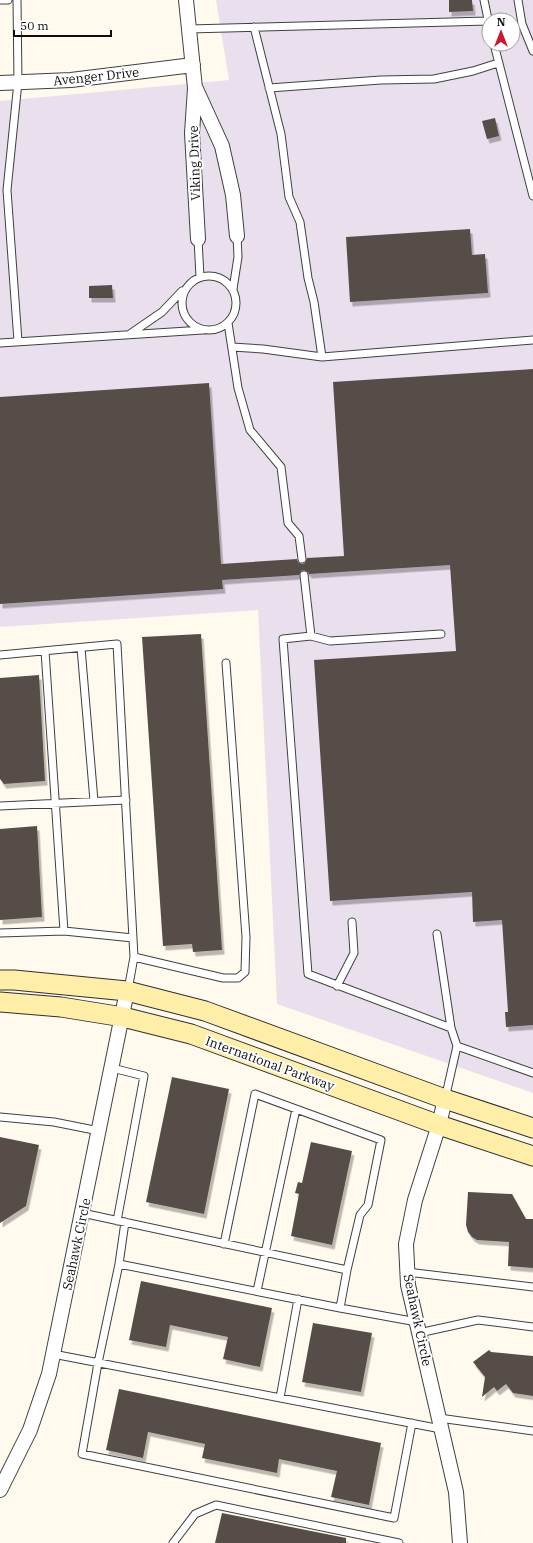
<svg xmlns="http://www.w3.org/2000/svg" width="533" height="1543" font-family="'IBM Plex Serif',serif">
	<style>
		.industrial { fill: #eae0ed; fill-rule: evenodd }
		.building { fill: #574d48; filter: url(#shadow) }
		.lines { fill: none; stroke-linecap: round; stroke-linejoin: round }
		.service-casing { stroke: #404040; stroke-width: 9 }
		.minor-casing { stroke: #404040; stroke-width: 16 }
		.secondary-casing { stroke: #2f2f2f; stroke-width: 21 }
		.service { stroke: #fff; stroke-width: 7 }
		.minor { stroke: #fff; stroke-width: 14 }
		.secondary { stroke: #ffeea8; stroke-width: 19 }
		.labels { text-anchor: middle; stroke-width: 4; stroke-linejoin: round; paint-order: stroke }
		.street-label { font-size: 13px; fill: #0d0d0d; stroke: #fff }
	</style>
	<defs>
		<filter id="shadow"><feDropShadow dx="2.5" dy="4.5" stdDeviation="0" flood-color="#0004"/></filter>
	</defs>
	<rect width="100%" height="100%" fill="#fffaed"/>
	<path class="industrial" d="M216 0H533V1093L277 1004 258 610 0 627V101L229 80ZM489 20H513V44H489Z"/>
	<path class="building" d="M449 0H472L473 11 449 12Z
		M495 118 499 136 487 139 482 121Z
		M470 229 472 255 485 254 488 293 350 302 346 237Z
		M112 285 113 298H89V286Z
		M533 369V1025L506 1027 505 1012H508L502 920 473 922 472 892 330 901 314 660 456 651 450 565 309 574 308 572 304 570 301 571 299 575 222 580 223 589 0 604V397L209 383 221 564 297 559 298 562 302 564 305 563 307 558 344 556 333 382Z
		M201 634 222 950 193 952 192 944 163 946 142 637Z
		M39 675 45 781 4 784 0 779V678Z
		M37 826 42 917 0 920V829Z
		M172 1077 229 1089 204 1214 146 1202Z
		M0 1137 39 1145 26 1206 0 1223Z
		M311 1142 352 1151 332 1245 291 1236 299 1194 295 1193 298 1182 302 1183Z
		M468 1192 512 1194 526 1219H533V1268L508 1266 509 1242 477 1240 472 1237 468 1232 466 1225Z
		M141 1281 272 1308 260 1367 223 1359 228 1337 170 1325 166 1347 129 1340Z
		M313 1323 372 1333 361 1392 302 1382Z
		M489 1350 491 1352 533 1356V1396L513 1393 506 1384 497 1391 494 1387 482 1397 485 1377 473 1362Z
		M119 1389 381 1443 369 1505 331 1497 337 1471 279 1459 277 1473 202 1458 205 1444 148 1432 143 1458 106 1450Z
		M222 1513 346 1538V1543H215Z"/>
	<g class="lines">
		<defs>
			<path id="service" d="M0 0H8
				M17 0 18 82 7 190 18 341
				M484 0 489 24
				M518 0 522 24 533 51
				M254 27 281 134 289 197 300 222 308 278 314 302 322 357
				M189 29 488 21
				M494 44 533 196
				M269 88 381 80 434 79 473 71 498 63
				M198 239 200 277
				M182 303a27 27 0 1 1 54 0a27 27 0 1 1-54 0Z
				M233 289 238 257 237 236
				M228 323 238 388 250 430 281 467 288 523 299 536 302 559
				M130 334 162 312 182 291
				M0 343 203 330
				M232 347 263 349 322 357 533 340
				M304 575 311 636
				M441 634 330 641 311 636 283 639 308 974 451 1028
				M81 648 94 801
				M45 651 64 931 133 938
				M0 655 117 644 134 957 128 990
				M0 806 126 800
				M0 933 64 931
				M437 934 451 1028 457 1046 533 1073
				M134 957 223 978H238L245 972 246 937 226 663
				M337 986 354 953 352 922
				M112 1068 144 1076 117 1221
				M445 1099 457 1046
				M0 1117 54 1122 99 1131
				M82 1213 347 1270 340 1308 417 1322
				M224 1244 255 1094 381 1140 368 1205 360 1215 347 1270
				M119 1264 125 1222
				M407 1272 533 1287
				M257 1291 296 1109
				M340 1308 119 1264 98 1363 82 1454 394 1518 412 1423
				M419 1333 478 1320 533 1327
				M53 1354 441 1429
				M280 1398 298 1299
				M439 1418 533 1431
				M173 1543 195 1514 216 1505 399 1543"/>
			<path id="minor" d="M186 0 195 88 192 133 198 239
				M0 83 71 80 193 65
				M196 89 222 146 233 195 237 236
				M445 1099 439 1125 415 1200 406 1244 408 1285 456 1492 460 1543
				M0 1490 30 1430 49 1374 127 991"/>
			<path id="secondary" d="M0 980H14L127 991 205 1011 445 1099 533 1128
				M0 1002 61 1007 123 1017 191 1034 439 1125 533 1156"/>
		</defs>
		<use href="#service" class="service-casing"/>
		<use href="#minor" class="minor-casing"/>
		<use href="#secondary" class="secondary-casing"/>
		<use href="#service" class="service"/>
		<use href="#minor" class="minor"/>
		<use href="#secondary" class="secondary"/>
	</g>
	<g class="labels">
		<g class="street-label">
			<text transform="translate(96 76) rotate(-6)" y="5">Avenger Drive</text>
			<text transform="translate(194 163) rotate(-92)" y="5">Viking Drive</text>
			<text transform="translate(270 1063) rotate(20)" y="5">International Parkway</text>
			<text transform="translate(76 1244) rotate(-78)" y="5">Seahawk Circle</text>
			<text transform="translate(418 1320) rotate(78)" y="5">Seahawk Circle</text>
		</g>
	</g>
	<g transform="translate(501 32)"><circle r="19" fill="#ffffff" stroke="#9e9e9e"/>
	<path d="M0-3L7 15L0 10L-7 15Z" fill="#c81931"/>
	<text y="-6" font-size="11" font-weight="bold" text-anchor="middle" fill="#0d0d0d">N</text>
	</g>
	<path d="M14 30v6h97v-6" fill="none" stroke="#0d0d0d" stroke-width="2"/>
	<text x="20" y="30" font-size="12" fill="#0d0d0d" stroke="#ffffff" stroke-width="3" paint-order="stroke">50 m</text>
</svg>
